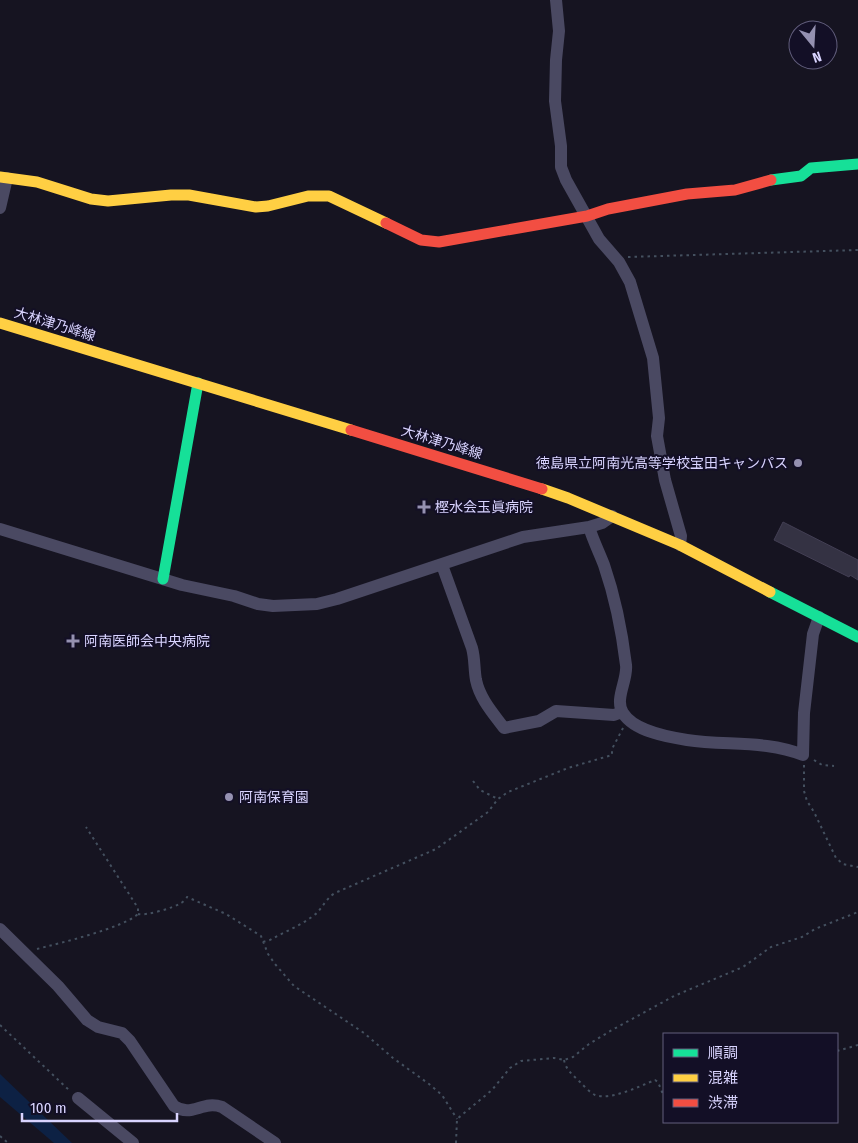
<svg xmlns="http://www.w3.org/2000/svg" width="858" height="1143" font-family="'Fira Sans Condensed','Noto Sans JP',sans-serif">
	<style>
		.water { fill: #0d2144 }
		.building { fill: #343243; stroke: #433f54 }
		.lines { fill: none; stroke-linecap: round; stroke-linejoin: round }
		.path { stroke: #44505f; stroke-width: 2; stroke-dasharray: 2.5 4; stroke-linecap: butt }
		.street { stroke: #4a4962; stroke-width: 12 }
		.fast { stroke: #16e098; stroke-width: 11 }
		.slow { stroke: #ffcf43; stroke-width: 11 }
		.jam { stroke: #f24e42; stroke-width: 11 }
		.poi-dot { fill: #9591b1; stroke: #130f26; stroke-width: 2 }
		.labels { text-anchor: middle; stroke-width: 4; stroke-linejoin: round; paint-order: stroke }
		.street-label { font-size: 14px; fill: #d9d4ff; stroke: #130f26 }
		.poi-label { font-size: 14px; fill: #d9d4ff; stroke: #130f26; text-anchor: start }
	</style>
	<rect width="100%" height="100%" fill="#161421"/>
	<path class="water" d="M0 1074 72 1143H54L0 1097Z"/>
	<path class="building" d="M783 522 858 560V580L850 575 849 577 774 540Z"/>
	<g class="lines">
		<path class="path" d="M628 257 858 250
			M814 760 822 765 834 766
			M804 765V791L807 801 814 812 836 858 843 864 858 867
			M473 781 480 790 498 799
			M138 914C146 916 173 908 181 903 182 903 187 898 187 897L226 914 261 936 268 954 275 964 294 986 364 1033 393 1058 429 1084 442 1095 457 1119
			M263 942 270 940C284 932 300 926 313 916 322 910 324 900 335 893L436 849 488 812 498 799 508 792 568 768 612 755V749L623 728
			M37 949C60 943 123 928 138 914V908L86 827
			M0 1025 70 1091
			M837 1051 858 1045
			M564 1060C566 1070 573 1075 580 1082 584 1086 589 1092 595 1095 610 1101 640 1086 655 1080L658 1082 664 1097
			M0 1136 8 1143
			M456 1143 457 1119 492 1090 510 1068 521 1061 554 1058 564 1060 573 1057 589 1044 612 1030 674 996 743 967 771 947 802 937 815 929 858 912"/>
		<path class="street" d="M556 0 559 31 556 60 555 101 561 146V167L566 180 599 239 619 262 630 282 653 358 659 418 657 436 665 480 681 536 680 545
			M0 208 7 178
			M589 527C593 540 599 552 604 565 615 597 622 632 626 665 628 680 614 699 623 713 634 731 667 737 687 740 726 746 766 740 803 755L804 713 813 634 819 617
			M0 529 182 585 234 596 258 604 273 606 317 604 337 599 523 537 589 527 602 523 612 516
			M442 565 472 648C475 659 474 669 476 680 480 699 493 713 504 728L539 721 556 711 614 715 622 712
			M0 929 58 986 87 1020 98 1027 122 1033 130 1041 174 1106C192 1118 202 1100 222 1107L275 1143
			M78 1098 133 1143"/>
		<path class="fast" d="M771 180 801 176 811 168 858 164
			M163 579 198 383
			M770 592 858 637"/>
		<path class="slow" d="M0 177 37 182 91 199 108 201 171 195H189L256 207 268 206 308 196H329L386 223
			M0 323 351 430
			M542 489 568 498 680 545 770 592"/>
		<path class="jam" d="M386 223 421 240 439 242 587 216 608 209 687 194 735 190 771 180
			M351 430 542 489"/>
	</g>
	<g class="poi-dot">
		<circle cx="798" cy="463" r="5"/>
		<path d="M421.5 499.5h5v5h5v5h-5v5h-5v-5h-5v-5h5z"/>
		<path d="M70.5 633.5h5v5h5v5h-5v5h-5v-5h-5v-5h5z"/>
		<circle cx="229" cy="797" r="5"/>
	</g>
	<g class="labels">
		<g class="street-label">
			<text transform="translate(55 324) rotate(17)" y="5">大林津乃峰線</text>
			<text transform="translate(442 442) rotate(17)" y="5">大林津乃峰線</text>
		</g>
		<g class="poi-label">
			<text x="788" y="468" text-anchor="end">徳島県立阿南光高等学校宝田キャンパス</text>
			<text x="435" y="512">樫水会玉眞病院</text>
			<text x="84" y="646">阿南医師会中央病院</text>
			<text x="239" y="802">阿南保育園</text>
		</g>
	</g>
	<rect x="663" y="1033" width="175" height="90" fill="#130f26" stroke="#625e7d"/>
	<rect x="673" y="1049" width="25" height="8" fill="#16e098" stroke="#625e7d"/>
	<text x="708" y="1058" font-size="15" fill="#d9d4ff">順調</text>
	<rect x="673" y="1074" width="25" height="8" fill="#ffcf43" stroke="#625e7d"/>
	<text x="708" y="1083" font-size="15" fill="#d9d4ff">混雑</text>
	<rect x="673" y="1099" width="25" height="8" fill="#f24e42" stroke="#625e7d"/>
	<text x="708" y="1108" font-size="15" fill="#d9d4ff">渋滞</text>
	<g transform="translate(813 45) rotate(162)"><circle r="24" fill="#130f26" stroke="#625e7d"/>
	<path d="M0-4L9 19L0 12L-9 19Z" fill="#9591b1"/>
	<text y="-8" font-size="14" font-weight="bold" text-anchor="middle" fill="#d9d4ff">N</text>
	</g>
	<path d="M22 1113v8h155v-8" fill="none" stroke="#d9d4ff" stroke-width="2.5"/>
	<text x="30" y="1113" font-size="15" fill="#d9d4ff" stroke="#130f26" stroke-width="4" paint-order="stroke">100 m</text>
</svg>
